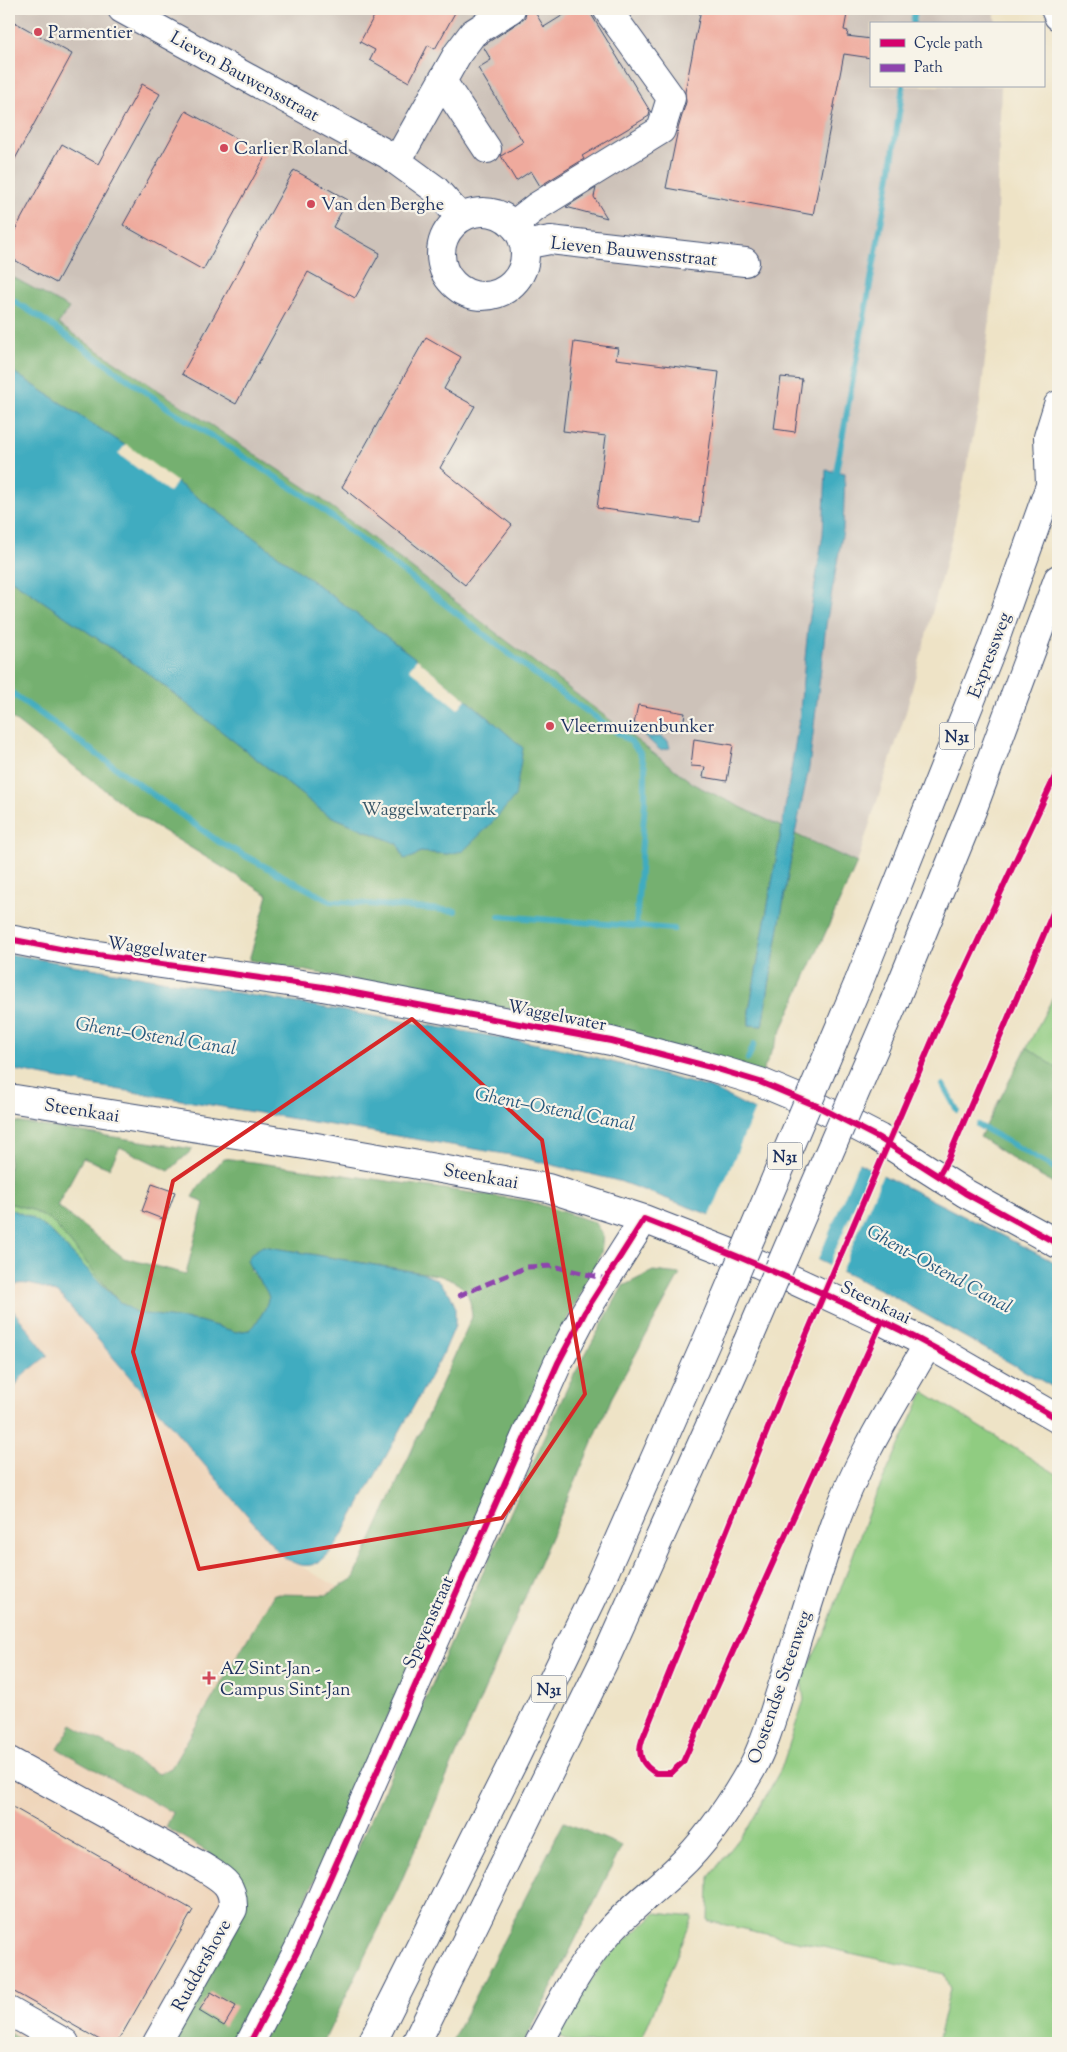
<svg xmlns="http://www.w3.org/2000/svg" width="1067" height="2052" font-family="'Sorts Mill Goudy',serif">
	<style>
		.built { fill: #efd6bb }
		.industrial { fill: #cdc2b9 }
		.green { fill: #90cc81; stroke: #567e70 }
		.forest { fill: #74b06f; stroke: #487066 }
		.water { fill: #41acc0; stroke: #2e6e8f }
		.pier { fill: #eee3c6 }
		.lines { fill: none; stroke-linecap: round; stroke-linejoin: round }
		.stream { stroke: #41acc0; stroke-width: 6 }
		.building { fill: #efaa9d }
		.minor-casing { stroke: #3b4a6e; stroke-width: 30 }
		.highway-casing { stroke: #3b4a6e; stroke-width: 30 }
		.minor { stroke: #fff; stroke-width: 28 }
		.highway { stroke: #fff; stroke-width: 28 }
		.highway-bridge-casing { stroke: #3b4a6e; stroke-width: 30; stroke-linecap: butt }
		.highway-bridge { stroke: #fff; stroke-width: 28 }
		.quiet { stroke: #8e44ad; stroke-width: 5; stroke-dasharray: 10 5; stroke-linecap: butt }
		.cycleway-casing { stroke: #f7f3e8; stroke-width: 9 }
		.cycleway { stroke: #d6006c; stroke-width: 6 }
		.marked { fill: none; stroke: #d62828; stroke-width: 4; stroke-linejoin: round }
		.poi-dot { fill: #d1495b; stroke: #f7f3e8; stroke-width: 2 }
		.labels { text-anchor: middle; stroke-width: 4.5; stroke-linejoin: round; paint-order: stroke }
		.shield { fill: #f7f3e8; stroke: #5d6a87; stroke-width: 1 }
		.shield-label { font-size: 16px; font-weight: bold; fill: #1b2f5e }
		.poi-label { font-size: 18px; fill: #1b2f5e; stroke: #f7f3e8; text-anchor: start }
		.street-label { font-size: 18px; fill: #1b2f5e; stroke: #f7f3e8 }
		.park-label { font-size: 18px; fill: #385667; stroke: #f7f3e8 }
		.water-label { font-size: 19px; font-style: italic; fill: #285b80; stroke: #f7f3e8 }
	</style>
	<rect width="100%" height="100%" fill="#f7f3e8"/>
	<filter id="ink" filterUnits="userSpaceOnUse"><feTurbulence type="fractalNoise" baseFrequency=".02" numOctaves="2"/><feDisplacementMap in="SourceGraphic" scale="10" xChannelSelector="R" yChannelSelector="G"/><feConvolveMatrix kernelMatrix="1 2 1 2 8 2 1 2 1" color-interpolation-filters="sRGB"/></filter>
	<filter id="wash" filterUnits="userSpaceOnUse"><feTurbulence type="fractalNoise" baseFrequency=".0096" numOctaves="4" result="noise"/><feDisplacementMap in="SourceGraphic" scale="20" xChannelSelector="R" yChannelSelector="G"/><feGaussianBlur stdDeviation="1.12" result="paint"/><feColorMatrix in="noise" values="0 0 0 0 0 0 0 0 0 0 0 0 0 0 0 0 0 1.4 0 .05"/><feComposite in="paint" operator="in"/></filter>
	<g filter="url(#wash)">
		<rect width="100%" height="100%" fill="#eee3c6"/>
		<path class="built" d="M15 1284H26L50 1289 60 1295 282 1556 427 1636 242 2043H9V1388H14L20 1378 48 1355 9 1305V1291Z"/>
		<path class="industrial" d="M9 9H994L996 24H871V86H1001L995 275 980 403 952 537 906 712 857 863 695 785 312 492 58 324 68 308 9 275Z"/>
		<path class="green" d="M1058 988V1069L1027 1047Z
			M9 1203 30 1209 53 1222 118 1301 49 1230 30 1217 9 1209Z
			M924 1392 1058 1475V2043H937L950 1989 944 1974 708 1921 709 1877 749 1826 781 1769 804 1700 801 1679 824 1635 870 1508Z
			M656 1913 693 1917 640 2043H577L554 2035 607 1957Z"/>
		<path class="forest" d="M9 275 69 308 58 324 312 492 695 785 782 827 749 1011V1025L762 1026 795 834 857 863 762 1073 509 1009 249 960 268 895 137 815 9 716V578L149 674 326 814 398 844 401 852 413 857 420 852 447 854 523 748 489 718 415 658 268 548 123 444 9 369Z
			M1027 1047 1058 1069V1186L1029 1170 980 1137Z
			M9 1121 193 1149 169 1171 120 1147 109 1168 83 1158 57 1206 124 1258 186 1274 204 1203 192 1197 199 1186 224 1158 529 1201 594 1222 603 1235 601 1253 549 1356 242 2043H172L246 1903C245 1897 246 1889 243 1883 233 1863 186 1840 166 1827L173 1813 58 1749 72 1725 159 1774 171 1768 274 1594 326 1595 354 1578 472 1317C470 1291 466 1286 441 1276L263 1246 250 1270 266 1289 269 1297 265 1309 255 1325 250 1330 236 1332 199 1321 137 1313 118 1301 53 1222 30 1209 9 1203Z
			M653 1271 680 1274 612 1397 397 1891 323 2043H261L323 1924 569 1384 623 1286Z
			M564 1822 622 1846 524 2043H451Z
			M9 2033 28 2043H9Z"/>
		<path class="water" d="M9 369 123 444 268 548 415 658 489 718 523 748 515 797 487 828 463 851 447 854 420 852 413 857 404 859 398 844 326 814 149 674 9 578Z
			M826 470 845 473 843 530 826 625 809 768 795 834 762 1026 749 1025V1011L782 827 799 720 808 628 823 534Z
			M630 722 640 727 649 737H661L668 741 670 748 660 750 641 733 628 725Z
			M9 954 555 1047 711 1088 1058 1264V1390L887 1293 772 1238 619 1181 511 1155 97 1086 9 1069Z
			M9 1209 30 1217 49 1230 118 1301 137 1313 199 1321 236 1332 250 1330 255 1325 265 1309 269 1297C264 1283 252 1274 247 1260L253 1252 263 1246 421 1273 436 1279 450 1294 455 1306V1326L444 1352 337 1544C320 1566 307 1573 282 1556L60 1295C52 1290 24 1280 15 1285 12 1286 11 1289 9 1291Z
			M9 1305 48 1355 20 1378 14 1389 9 1388Z"/>
		<path class="pier" d="M126 444 177 482 169 492 118 454Z
			M417 659 466 699 458 709 409 669Z
			M756 1107 860 1159 817 1262 771 1240 710 1216Z
			M872 1165 884 1172 840 1274 828 1267Z"/>
		<g class="lines">
			<path class="stream" d="M913 24 915 9
				M9 298 41 318 171 410 305 496 544 681 631 742 640 753 645 768V801L636 926
				M836 472 890 175 903 86
				M9 691 219 842 330 901 455 911
				M499 916 674 929
				M748 1059 754 1044
				M943 1085 957 1110
				M978 1125 1058 1170"/>
		</g>
		<g id="blocks">
			<path class="building" d="M378 9H457L435 49 428 45 409 82 370 60 375 50 360 42Z
				M530 9H533L544 27 573 9H588L650 111 649 116 582 156 584 159 540 186 531 171 516 181 501 156 523 142 478 68 491 60 483 46 484 45 519 22 525 17 526 11Z
				M701 9H848L844 30 848 31 847 36 871 39V58L844 54 813 215 666 188 678 129 686 102 685 92Z
				M9 19 72 54 9 170Z
				M142 84 160 94 56 283 9 257V241L62 144 98 164Z
				M186 111 266 155 203 270 123 225Z
				M294 170 348 200 333 227 380 253 355 298 308 272 236 404 182 374Z
				M596 188 594 197 607 218 566 207Z
				M426 337 461 357 444 389 475 406 440 468 512 525 465 585 342 487Z
				M574 342 618 348 616 359 719 372 700 522 597 508 606 436 563 431Z
				M781 377 802 379 795 432 774 429Z
				M638 705 685 713 682 731 634 724Z
				M694 739 733 745 727 781 703 777 705 767 691 766Z
				M152 1184 175 1192 165 1220 142 1211Z
				M9 1805 193 1910 117 2043H105L9 1989Z
				M211 1992 236 2006 224 2026 199 2011Z"/>
		</g>
	</g>
	<g filter="url(#ink)">
		<use href="#blocks" fill-opacity="0" stroke="#3b4a6e" stroke-width="1"/>
		<g class="lines">
			<defs>
				<path id="minor" d="M122 9 387 154 435 189 461 218
					M442 81 487 149
					M397 161 458 53 473 33 511 9
					M441 254a42 42 0 1 1 84 0a42 42 0 1 1-84 0Z
					M513 225 536 207 661 130 671 98 607 9
					M524 245 550 240 745 262
					M9 939 70 951 323 987 434 1008 611 1041 714 1068 760 1082 817 1106 879 1138 965 1193 1058 1244
					M9 1098 305 1145 548 1188 644 1219 759 1264 882 1321 928 1344 1058 1419
					M9 1761 203 1867C222 1879 234 1884 233 1909L157 2043
					M9 2011 65 2043
					M250 2043 298 1950 558 1363 585 1312 644 1219
					M539 2043C560 2005 579 1965 608 1933 629 1909 654 1891 677 1869 708 1840 731 1805 752 1768 766 1742 774 1711 783 1684 800 1631 816 1577 834 1525 857 1460 894 1403 928 1344"/>
				<path id="highway" d="M1055 9 1058 16
					M1050 484 1048 437 1058 405
					M858 984 993 645 1058 463
					M895 1000 973 808 1058 579
					M372 2043 514 1760 598 1587 712 1329
					M416 2043 608 1653 747 1343"/>
			</defs>
			<use href="#minor" class="minor-casing"/>
			<use href="#highway" class="highway-casing"/>
			<use href="#minor" class="minor"/>
			<use href="#highway" class="highway"/>
			<defs>
				<path id="highway-bridge" d="M712 1329 858 984
					M747 1343 895 1000"/>
			</defs>
			<use href="#highway-bridge" class="highway-bridge-casing"/>
			<use href="#highway-bridge" class="highway-bridge"/>
			<path class="quiet" d="M458 1296 527 1267 553 1266 606 1279"/>
			<defs>
				<path id="cycleway" d="M9 939 70 951 323 987 434 1008 611 1041 714 1068 760 1082 817 1106 879 1138 965 1193 1058 1244
					M939 1175 948 1159 1058 901
					M882 1321 683 1762 671 1773H656C642 1765 637 1755 642 1740L794 1364 941 1020 1058 770
					M250 2043 298 1950 558 1363 585 1312 644 1219C724 1250 804 1283 882 1321 942 1350 1000 1385 1058 1419"/>
			</defs>
			<use href="#cycleway" class="cycleway-casing"/>
			<use href="#cycleway" class="cycleway"/>
		</g>
	</g>
	<path class="marked" d="M412 1019 542 1140 585 1394 502 1518 199 1569 133 1352 173 1181Z"/>
	<g class="poi-dot">
		<circle cx="38" cy="32" r="5"/>
		<circle cx="224" cy="148" r="5"/>
		<circle cx="311" cy="204" r="5"/>
		<circle cx="550" cy="726" r="5"/>
		<path d="M206.5 1670.5h5v5h5v5h-5v5h-5v-5h-5v-5h5z"/>
	</g>
	<g class="labels">
		<g class="shield">
			<rect x="939.5" y="722.5" width="35" height="27" rx="4"/>
			<rect x="767.5" y="1142.5" width="35" height="27" rx="4"/>
			<rect x="531.5" y="1675.5" width="35" height="27" rx="4"/>
		</g>
		<g class="shield-label">
			<text x="957" y="742">N31</text>
			<text x="785" y="1162">N31</text>
			<text x="549" y="1695">N31</text>
		</g>
		<g class="poi-label">
			<text x="48" y="38">Parmentier</text>
			<text x="234" y="154">Carlier Roland</text>
			<text x="321" y="210">Van den Berghe</text>
			<text x="560" y="732">Vleermuizenbunker</text>
			<text x="220" y="1674">AZ Sint-Jan -<tspan x="220" dy="21">Campus Sint-Jan</tspan></text>
		</g>
		<g class="street-label">
			<text transform="translate(245 76) rotate(29)" y="6">Lieven Bauwensstraat</text>
			<text transform="translate(634 251) rotate(6)" y="6">Lieven Bauwensstraat</text>
			<text transform="translate(989 655) rotate(-69)" y="6">Expressweg</text>
			<text transform="translate(157 949) rotate(8)" y="6">Waggelwater</text>
			<text transform="translate(557 1015) rotate(11)" y="6">Waggelwater</text>
			<text transform="translate(82 1110) rotate(9)" y="6">Steenkaai</text>
			<text transform="translate(481 1176) rotate(10)" y="6">Steenkaai</text>
			<text transform="translate(876 1302) rotate(26)" y="6">Steenkaai</text>
			<text transform="translate(428 1622) rotate(-66)" y="6">Speyenstraat</text>
			<text transform="translate(779 1687) rotate(-71)" y="6">Oostendse Steenweg</text>
			<text transform="translate(201 1965) rotate(-61)" y="6">Ruddershove</text>
		</g>
		<g class="park-label">
			<text x="429" y="815">Waggelwaterpark</text>
		</g>
		<g class="water-label">
			<text transform="translate(156 1035) rotate(9)" y="7">Ghent–Ostend Canal</text>
			<text transform="translate(555 1108) rotate(11)" y="7">Ghent–Ostend Canal</text>
			<text transform="translate(940 1268) rotate(29)" y="7">Ghent–Ostend Canal</text>
		</g>
	</g>
	<rect width="1067" height="2052" fill="none" stroke="#f7f3e8" stroke-width="30"/>
	<rect x="870" y="22" width="175" height="65" fill="#f7f3e8" stroke="#9fa5b1"/>
	<rect x="880" y="39" width="25" height="8" fill="#d6006c" stroke="#9fa5b1"/>
	<text x="914" y="48" font-size="15" fill="#1b2f5e">Cycle path</text>
	<rect x="880" y="64" width="25" height="8" fill="#8e44ad" stroke="#9fa5b1"/>
	<text x="914" y="72" font-size="15" fill="#1b2f5e">Path</text>
</svg>
